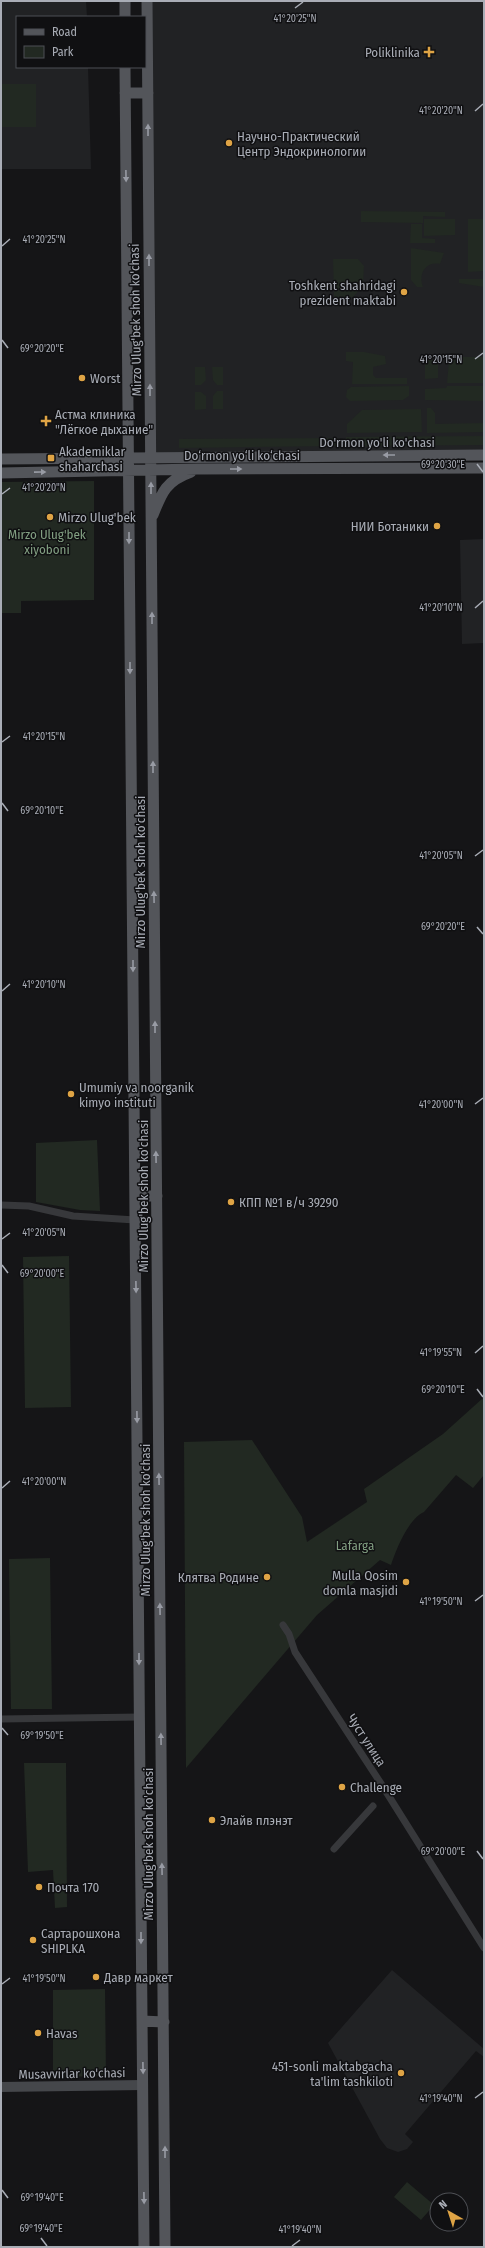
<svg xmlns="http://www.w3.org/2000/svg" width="485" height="2248" font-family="'Fira Sans Condensed',sans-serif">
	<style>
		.built { fill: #212224 }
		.green { fill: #222922 }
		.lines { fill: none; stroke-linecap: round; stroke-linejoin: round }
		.street { stroke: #37383b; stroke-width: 7 }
		.secondary { stroke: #45474b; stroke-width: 10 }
		.primary { stroke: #53555a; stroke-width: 11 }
		.oneway { fill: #989ba4 }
		.ticks { fill: none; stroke: #a9adb6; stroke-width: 1.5 }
		.poi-dot { fill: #dfa445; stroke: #101012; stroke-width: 1.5 }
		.labels { text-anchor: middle; stroke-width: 3; stroke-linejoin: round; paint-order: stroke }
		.poi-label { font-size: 13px; fill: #a9adb6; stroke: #101012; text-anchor: start }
		.street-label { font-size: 13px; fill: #a9adb6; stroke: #101012 }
		.park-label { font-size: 13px; fill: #829f82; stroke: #101012 }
		.ticks-label { font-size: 10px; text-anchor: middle; fill: #a9adb6; stroke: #101012; stroke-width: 3; stroke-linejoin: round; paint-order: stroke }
	</style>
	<rect width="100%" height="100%" fill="#151517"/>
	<path class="built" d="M1 1H86L87 17H17V67H88L91 169H1Z
		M147 1H484V455L151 457Z
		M484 539V643L462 644 460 540Z
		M392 1970 484 2049V2057L476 2051 405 2134 413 2142 407 2149 398 2152 387 2148 380 2139 328 2043Z"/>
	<path class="green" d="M1 84H36V127H1Z
		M361 211 445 212V217L423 216V223L361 222Z
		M424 219H455V235L424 236Z
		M468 219H484V271L468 272Z
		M411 224H422V238L435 239V243H410Z
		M411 248 444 253 440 264C425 261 418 275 423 287H417L411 280Z
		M333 259H358L364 266 363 286 353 297 334 298Z
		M459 279H484V287L459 283Z
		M346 352H364L385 356 386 364 373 367V375L376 378H407V384H352L353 362 346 361Z
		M458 357H484V383H447L449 361Z
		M425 360H438V378L425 379Z
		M195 367H205L206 380 201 385H195Z
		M212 367H223V385H217L213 380Z
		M409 386V396L403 400 350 401 346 397 347 390 351 387Z
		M447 386H484V401L425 400V389L446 388Z
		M217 391H223V409H213V396Z
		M195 392H201L206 396V409L195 410Z
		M427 408H431L435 413V424L484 423V432L427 433Z
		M421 409 422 432 347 433V424L362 410Z
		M484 436V445L350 446 346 443V437Z
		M338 438 339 443 336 446 179 448V439Z
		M94 481V600L21 601V613H1V482Z
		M97 1140 100 1211 80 1210 36 1202V1143Z
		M69 1256 71 1407 25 1408 23 1257Z
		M484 1394V1475L473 1488 456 1475 424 1512C408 1519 396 1550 391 1565L380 1560 317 1615 186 1768 184 1442 252 1440 302 1517 307 1542 367 1502 364 1489 443 1434 483 1398Z
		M50 1558 52 1709H11L9 1559Z
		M24 1763H66L67 1907 55 1908 53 1870 28 1872Z
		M105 1989 106 2076 53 2077V1990Z
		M407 2182 434 2205 421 2220 394 2197Z"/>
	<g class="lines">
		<path class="street" d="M1 1205 29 1206 73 1216 135 1220
			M283 1625 289 1634 295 1652 380 1782 484 1948
			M1 1719 140 1717
			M334 1849 373 1806"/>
		<path class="secondary" d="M1 2087 143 2085"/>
		<path class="primary" d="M125 1V17
			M147 1 165 2247
			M125 67 144 2247
			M125 93H148
			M1 459 484 455
			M1 473 197 469 484 468
			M153 515C162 492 166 481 191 472
			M135 1196H157
			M142 2021 164 2022"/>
	</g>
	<defs><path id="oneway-solid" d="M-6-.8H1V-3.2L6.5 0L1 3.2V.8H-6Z"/></defs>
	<g class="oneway">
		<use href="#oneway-solid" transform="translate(148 130) rotate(-90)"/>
		<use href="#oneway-solid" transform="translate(126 176) rotate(89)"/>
		<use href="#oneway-solid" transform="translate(149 260) rotate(-90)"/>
		<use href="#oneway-solid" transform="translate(150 390) rotate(-90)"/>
		<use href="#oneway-solid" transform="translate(389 455) rotate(180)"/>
		<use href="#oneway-solid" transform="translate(236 469)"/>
		<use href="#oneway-solid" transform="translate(40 472) rotate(-1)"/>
		<use href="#oneway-solid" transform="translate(151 488) rotate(-90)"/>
		<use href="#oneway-solid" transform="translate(129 538) rotate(90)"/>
		<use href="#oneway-solid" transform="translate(152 618) rotate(-90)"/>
		<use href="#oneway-solid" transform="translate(130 668) rotate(90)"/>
		<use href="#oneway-solid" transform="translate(153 767) rotate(-90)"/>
		<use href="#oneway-solid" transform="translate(154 897) rotate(-91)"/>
		<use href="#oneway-solid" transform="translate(133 966) rotate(90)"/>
		<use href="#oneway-solid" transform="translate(155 1027) rotate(-90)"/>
		<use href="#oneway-solid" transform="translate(156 1157) rotate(-91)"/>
		<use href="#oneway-solid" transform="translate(136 1287) rotate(89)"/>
		<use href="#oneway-solid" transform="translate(137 1417) rotate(89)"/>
		<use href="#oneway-solid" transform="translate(159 1479) rotate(-91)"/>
		<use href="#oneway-solid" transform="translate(160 1609) rotate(-91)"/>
		<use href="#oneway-solid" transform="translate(139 1659) rotate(90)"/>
		<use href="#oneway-solid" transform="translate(161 1739) rotate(-91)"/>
		<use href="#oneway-solid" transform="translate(162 1869) rotate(-91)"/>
		<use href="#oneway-solid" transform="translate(141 1938) rotate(90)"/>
		<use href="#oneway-solid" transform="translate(143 2068) rotate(89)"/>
		<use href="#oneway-solid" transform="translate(165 2152) rotate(-90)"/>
		<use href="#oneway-solid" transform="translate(144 2198) rotate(89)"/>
	</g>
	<path class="ticks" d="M295 8 303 2M475 111 483 104M2 246 10 239M2 340 8 348M475 359 483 353M477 464 483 472M2 494 10 488M475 608 483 601M2 742 10 736M2 803 8 811M475 856 483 850M477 927 483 934M2 991 10 984M475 1104 483 1098M2 1239 10 1233M2 1265 8 1273M475 1353 483 1346M477 1389 483 1397M2 1488 10 1481M475 1601 483 1595M2 1728 8 1735M477 1851 483 1859M2 1984 10 1978M475 2098 483 2092M2 2190 8 2198M41 2238 47 2246M292 2246 300 2240"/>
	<g class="poi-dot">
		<path d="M427 46h4v4h4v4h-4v4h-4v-4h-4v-4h4z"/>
		<circle cx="229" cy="143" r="4"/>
		<circle cx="404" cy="292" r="4"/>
		<circle cx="82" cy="378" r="4"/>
		<path d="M44 415h4v4h4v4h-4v4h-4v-4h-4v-4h4z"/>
		<rect x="47" y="454" width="8" height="8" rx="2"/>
		<circle cx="50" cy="517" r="4"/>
		<circle cx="437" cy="526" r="4"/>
		<circle cx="71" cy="1094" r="4"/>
		<circle cx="231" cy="1202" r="4"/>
		<circle cx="267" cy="1577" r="4"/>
		<circle cx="406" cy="1582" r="4"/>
		<circle cx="342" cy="1787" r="4"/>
		<circle cx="212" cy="1820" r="4"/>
		<circle cx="39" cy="1887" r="4"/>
		<circle cx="33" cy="1940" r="4"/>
		<circle cx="96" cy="1977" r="4"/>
		<circle cx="38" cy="2033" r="4"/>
		<circle cx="401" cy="2073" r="4"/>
	</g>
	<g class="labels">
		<g class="poi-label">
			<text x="420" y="57" text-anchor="end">Poliklinika</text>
			<text x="237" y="141">Научно-Практический<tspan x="237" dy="15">Центр Эндокринологии</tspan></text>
			<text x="396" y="290" text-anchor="end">Toshkent shahridagi<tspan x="396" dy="15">prezident maktabi</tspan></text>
			<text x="90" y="383">Worst</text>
			<text x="55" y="419">Астма клиника<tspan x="55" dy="15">"Лёгкое дыхание"</tspan></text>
			<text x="59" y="456">Akademiklar<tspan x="59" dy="15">shaharchasi</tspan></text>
			<text x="58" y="522">Mirzo Ulug'bek</text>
			<text x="429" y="531" text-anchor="end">НИИ Ботаники</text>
			<text x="79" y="1092">Umumiy va noorganik<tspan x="79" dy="15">kimyo instituti</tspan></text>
			<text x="239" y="1207">КПП №1 в/ч 39290</text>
			<text x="398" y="1580" text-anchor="end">Mulla Qosim<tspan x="398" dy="15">domla masjidi</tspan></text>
			<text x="259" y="1582" text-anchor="end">Клятва Родине</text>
			<text x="350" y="1792">Challenge</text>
			<text x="220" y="1825">Элайв плэнэт</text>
			<text x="47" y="1892">Почта 170</text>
			<text x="41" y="1938">Сартарошхона<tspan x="41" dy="15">SHIPLKA</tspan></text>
			<text x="104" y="1982">Давр маркет</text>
			<text x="46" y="2038">Havas</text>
			<text x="393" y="2071" text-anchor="end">451-sonli maktabgacha<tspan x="393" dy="15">ta'lim tashkiloti</tspan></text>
		</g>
		<g class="street-label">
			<text transform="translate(135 320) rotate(-91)" y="5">Mirzo Ulug'bek shoh ko'chasi</text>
			<text x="377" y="447">Do'rmon yo'li ko'chasi</text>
			<text x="242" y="460">Do‘rmon yo‘li ko‘chasi</text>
			<text transform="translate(140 872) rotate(-90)" y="5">Mirzo Ulug'bek shoh ko'chasi</text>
			<text transform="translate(143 1196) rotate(-90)" y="5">Mirzo Ulug'bek shoh ko'chasi</text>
			<text transform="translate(145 1520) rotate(-90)" y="5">Mirzo Ulug'bek shoh ko'chasi</text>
			<text transform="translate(367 1740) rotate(57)" y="5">Чуст улица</text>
			<text transform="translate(148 1844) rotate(-90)" y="5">Mirzo Ulug'bek shoh ko'chasi</text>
			<text transform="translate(72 2073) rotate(-1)" y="5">Musavvirlar ko'chasi</text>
		</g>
		<g class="park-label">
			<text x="47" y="539">Mirzo Ulug'bek<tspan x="47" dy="15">xiyoboni</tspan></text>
			<text x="355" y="1550">Lafarga</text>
		</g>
	</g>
	<g class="ticks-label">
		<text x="295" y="22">41°20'25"N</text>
		<text x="441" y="114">41°20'20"N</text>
		<text x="44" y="243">41°20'25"N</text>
		<text x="42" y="352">69°20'20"E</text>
		<text x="441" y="363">41°20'15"N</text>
		<text x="443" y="468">69°20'30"E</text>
		<text x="44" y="491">41°20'20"N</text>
		<text x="441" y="611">41°20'10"N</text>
		<text x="44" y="740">41°20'15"N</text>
		<text x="42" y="814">69°20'10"E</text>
		<text x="441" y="859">41°20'05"N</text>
		<text x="443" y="930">69°20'20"E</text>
		<text x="44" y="988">41°20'10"N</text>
		<text x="441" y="1108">41°20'00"N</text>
		<text x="44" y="1236">41°20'05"N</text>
		<text x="42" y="1277">69°20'00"E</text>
		<text x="441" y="1356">41°19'55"N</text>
		<text x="443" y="1393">69°20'10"E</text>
		<text x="44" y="1485">41°20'00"N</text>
		<text x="441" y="1605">41°19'50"N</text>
		<text x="42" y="1739">69°19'50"E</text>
		<text x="443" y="1855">69°20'00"E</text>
		<text x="44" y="1982">41°19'50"N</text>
		<text x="441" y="2102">41°19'40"N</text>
		<text x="42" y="2201">69°19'40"E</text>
		<text x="41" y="2232">69°19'40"E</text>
		<text x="300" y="2233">41°19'40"N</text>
	</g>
	<rect width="485" height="2248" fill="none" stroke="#a9adb6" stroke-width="4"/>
	<rect x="16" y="16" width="130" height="52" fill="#101012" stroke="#4d4f54"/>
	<rect x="24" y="29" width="20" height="6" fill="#53555a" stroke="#4d4f54"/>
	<text x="52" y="36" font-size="12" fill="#a9adb6">Road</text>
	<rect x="24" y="46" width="20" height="12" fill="#222922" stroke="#4d4f54"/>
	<text x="52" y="56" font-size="12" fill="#a9adb6">Park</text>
	<g transform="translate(449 2212) rotate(321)"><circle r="19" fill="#101012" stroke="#4d4f54"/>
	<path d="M0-3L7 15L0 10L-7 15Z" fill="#dfa445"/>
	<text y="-6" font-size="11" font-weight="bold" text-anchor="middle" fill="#a9adb6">N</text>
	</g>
</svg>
